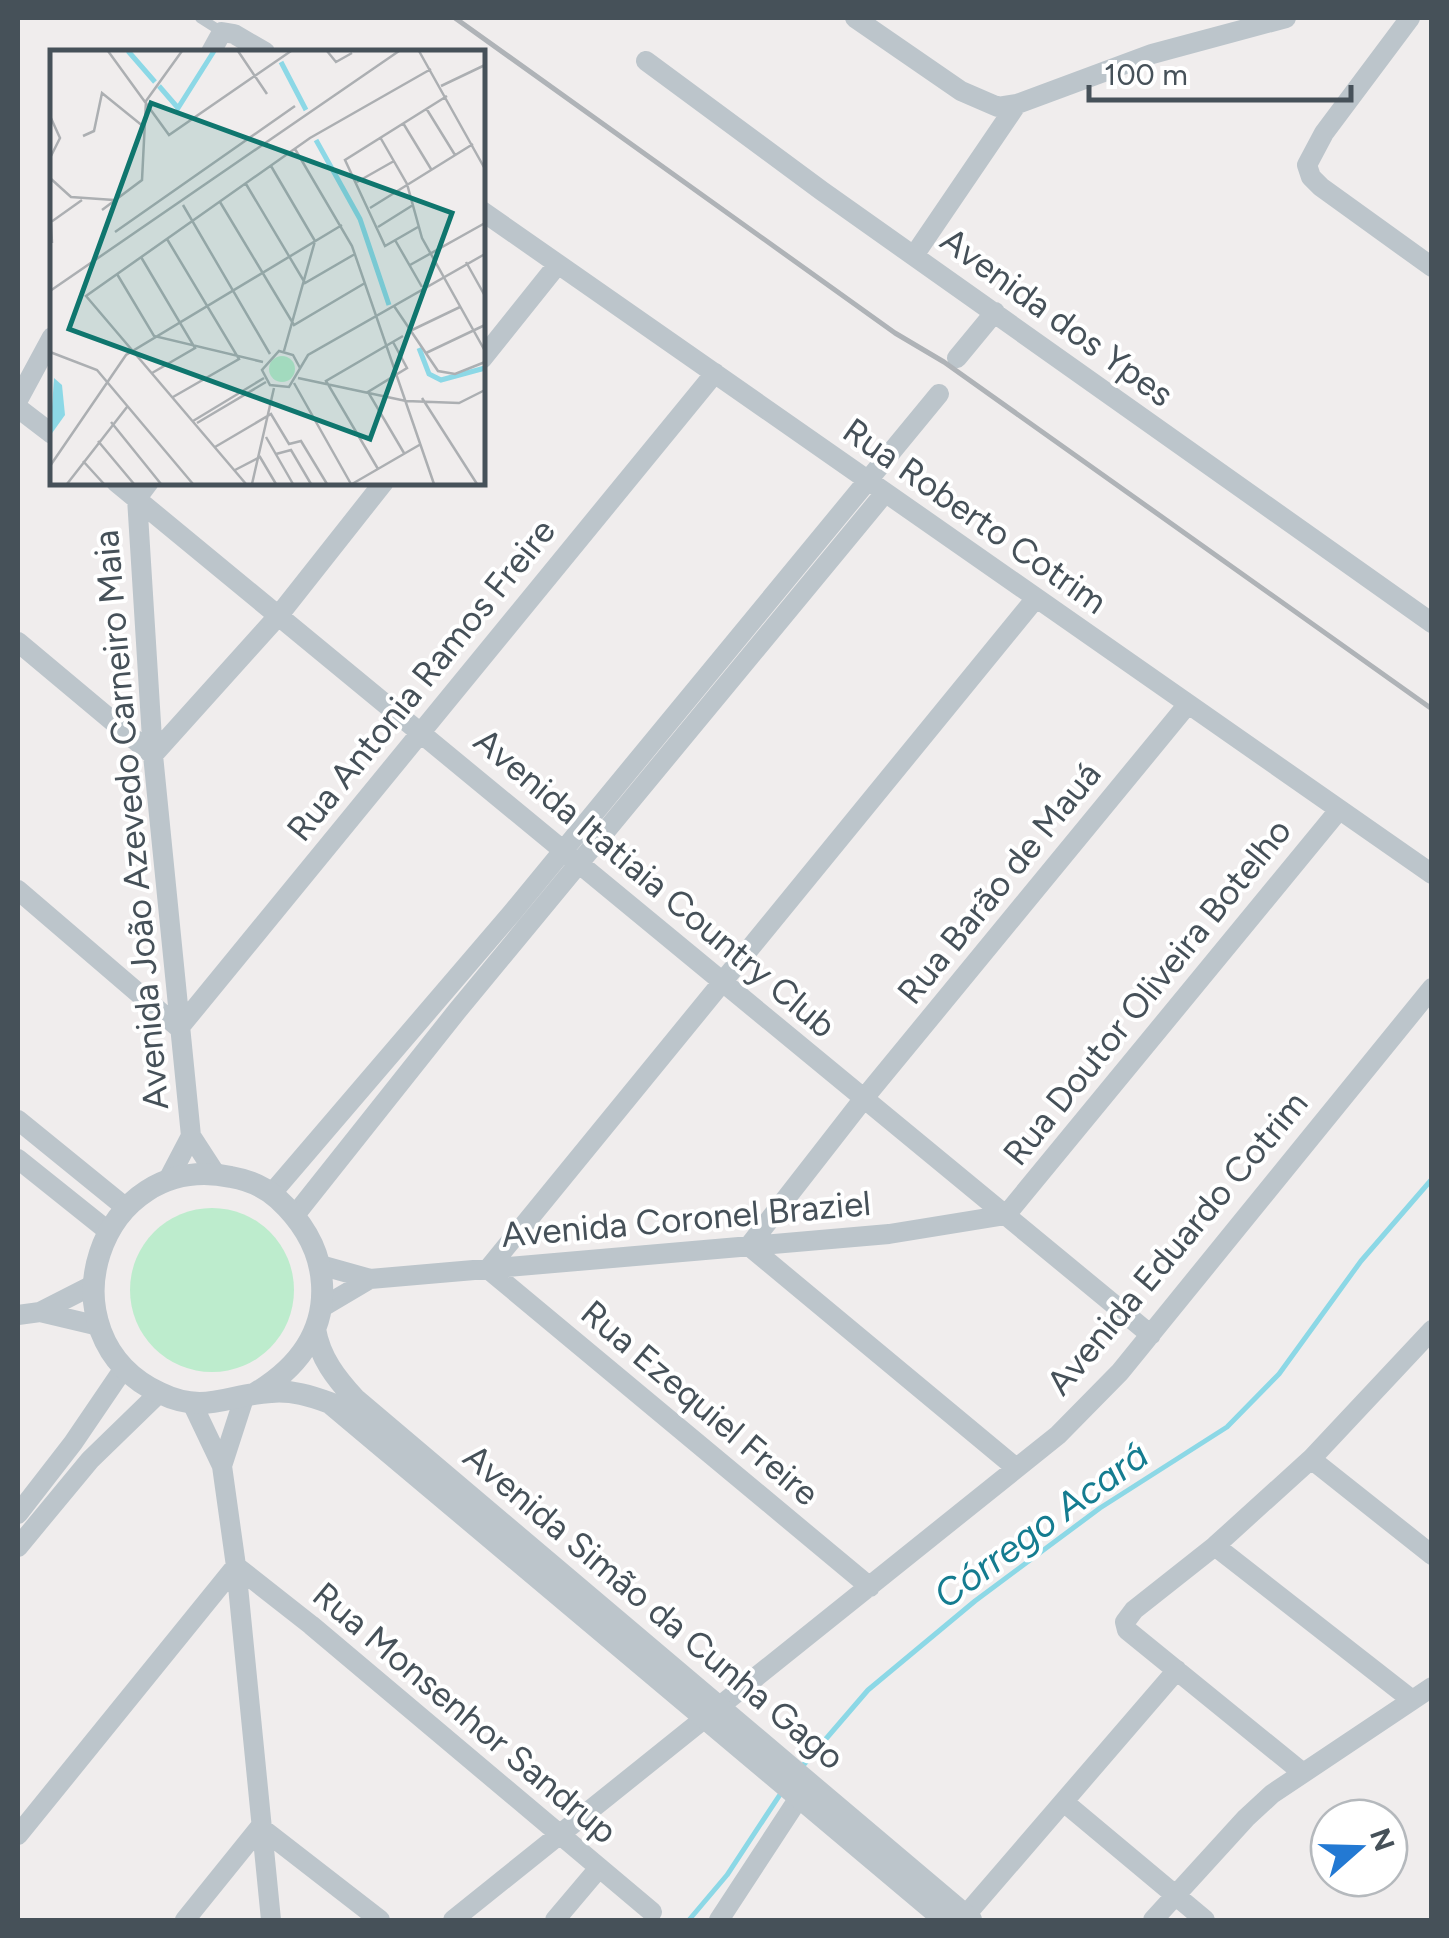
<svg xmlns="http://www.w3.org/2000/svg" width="1449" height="1938" font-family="Figtree,sans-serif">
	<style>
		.green { fill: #bdeccd }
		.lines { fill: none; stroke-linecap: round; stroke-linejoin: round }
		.stream { stroke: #8cd8e6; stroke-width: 5 }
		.service { stroke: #bcc5cb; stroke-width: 10 }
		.minor { stroke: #bcc5cb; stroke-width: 20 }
		.tertiary { stroke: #bcc5cb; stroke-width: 22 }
		.rail { stroke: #afb3b7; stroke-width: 5 }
		.labels { text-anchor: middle; stroke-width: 8; stroke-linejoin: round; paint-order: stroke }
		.street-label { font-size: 35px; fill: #465159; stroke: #fff }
		.water-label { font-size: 38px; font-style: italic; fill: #147c90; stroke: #fff }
		.inset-river { fill: none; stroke: #8cd8e6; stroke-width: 5 }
		.inset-road { fill: none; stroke: #acafb2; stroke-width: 2.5 }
		.view { fill: #0f766e; fill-opacity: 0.15; stroke: #0f766e; stroke-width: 5 }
		.inset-edge { fill: none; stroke: #465159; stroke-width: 5 }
	</style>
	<rect width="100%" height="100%" fill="#f0eded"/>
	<path class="green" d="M130 1290a82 82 0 1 1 164 0a82 82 0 1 1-164 0Z"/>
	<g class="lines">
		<path class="stream" d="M800 1769 868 1690 975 1601 1100 1508 1227 1427 1279 1374 1361 1261 1432 1179
			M689 1920 727 1875 781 1793"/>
		<path class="service" d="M200 18 222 32"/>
		<path class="minor" d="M855 18 961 91 998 107 1017 104 1152 54 1286 18
			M1410 18 1324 133 1307 165 1311 177 1321 187 1432 267
			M211 52 222 32 234 34 265 52
			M646 61 822 191 1432 623
			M482 211 1432 874
			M915 254 1017 104
			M957 358 995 312
			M482 359 558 264
			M18 400 52 337
			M18 408 52 434
			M116 482 1151 1335
			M149 482 137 498 153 755 191 1136 215 1173
			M18 642 153 755 279 615 384 482
			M18 890 179 1028 715 373
			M18 1120 125 1207
			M18 1159 108 1231
			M168 1180 191 1136
			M272 1193 511 914 939 394
			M295 1215 457 1011 884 494
			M320 1265 370 1279 889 1234 1006 1215 1339 810
			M321 1308 370 1279
			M40 1312 99 1326
			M18 1315 40 1312 93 1285
			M192 1403 222 1466 236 1566 271 1920
			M1311 1459 1432 1555
			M222 1466 244 1398
			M1015 1467 749 1246 865 1097 1188 704
			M18 1514 73 1443 124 1368
			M1215 1546 1412 1700
			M18 1547 90 1460 159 1393
			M870 1587 488 1269 1036 598
			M1303 1773 1127 1630 1125 1622 1134 1610 1215 1546 1311 1459 1432 1330
			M1065 1803 1205 1920
			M18 1835 236 1566 311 1625 652 1912
			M965 1916 1177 1670
			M185 1920 260 1827 380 1920
			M453 1920 1058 1435 1120 1372 1432 988
			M555 1920 599 1868
			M719 1920 808 1784
			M1153 1920 1246 1818 1272 1794 1432 1687"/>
		<path class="tertiary" d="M315 1329C320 1358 336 1378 355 1399L971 1920
			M254 1394C295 1370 325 1334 322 1284 320 1249 303 1222 278 1199 265 1187 248 1180 231 1177 98 1149 38 1336 160 1393 205 1415 228 1394 271 1392 292 1390 311 1396 330 1403L945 1920"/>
		<path class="rail" d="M455 18 895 333 944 362 1432 709"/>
	</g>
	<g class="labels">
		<g class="street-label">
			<text transform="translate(1057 317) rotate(36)" y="12">Avenida dos Ypes</text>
			<text transform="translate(975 516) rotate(35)" y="12">Rua Roberto Cotrim</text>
			<text transform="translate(421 680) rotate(-51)" y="12">Rua Antonia Ramos Freire</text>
			<text transform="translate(131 820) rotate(-95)" y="12">Avenida João Azevedo Carneiro Maia</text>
			<text transform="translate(655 883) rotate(40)" y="12">Avenida Itatiaia Country Club</text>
			<text transform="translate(999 883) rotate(-51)" y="12">Rua Barão de Mauá</text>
			<text transform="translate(1147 992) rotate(-51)" y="12">Rua Doutor Oliveira Botelho</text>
			<text transform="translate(686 1219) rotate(-5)" y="12">Avenida Coronel Braziel</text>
			<text transform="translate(1177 1243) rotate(-50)" y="12">Avenida Eduardo Cotrim</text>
			<text transform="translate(700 1403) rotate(40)" y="12">Rua Ezequiel Freire</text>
			<text transform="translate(654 1607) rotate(40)" y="12">Avenida Simão da Cunha Gago</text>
			<text transform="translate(465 1713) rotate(40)" y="12">Rua Monsenhor Sandrup</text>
		</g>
		<g class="water-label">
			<text transform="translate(1041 1525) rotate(-36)" y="13">Córrego Acará</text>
		</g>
	</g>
	<g transform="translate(50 50)">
		<rect width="435" height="435" fill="#f0eded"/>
		<path d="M219 319a13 13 0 1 1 26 0a13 13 0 1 1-26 0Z" fill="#bdeccd"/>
		<path d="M4 328 12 335 15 365 0 386Z" fill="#8cd8e6"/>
		<path class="inset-river" d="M78 1 105 32M231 12 256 60M109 36 128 58 164 1M266 90 310 169 339 255M369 298 379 324 391 330 435 318"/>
		<path class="inset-road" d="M58 1 119 85 241 1M188 1 217 44M277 1 286 12 302 3M369 1 435 119M391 36 435 15M376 58 405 105M0 66 10 88 0 108M353 73 381 119M33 86 44 81 52 43 94 77M330 87 357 134 372 188 435 301M245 99 302 196 384 434M221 116 265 191 234 301M0 128 21 147 64 150M307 132 344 111M196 134 255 233 305 204M170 152 244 275 315 233M133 155 220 304M320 158 423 94M52 160 92 130 96 51 132 1M328 177 363 155M368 177 335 196 295 110 397 46M65 182 245 56M117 189 189 309 123 347M345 190 372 237M2 193 1 172 32 150M91 207 145 298 102 323M416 212 435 246M360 215 435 173M67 224 104 286 213 312M0 241 349 1M344 256 388 321 405 324 435 312M362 280 410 257M343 292 357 318 318 342 354 403M0 302 47 320 143 434M376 303 435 275M250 318 243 305 229 301 212 320 220 335 239 337 258 305 435 204M248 328 356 351 409 353 435 340M244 333 301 434M372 348 427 434M143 371 214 328M61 372 111 434M147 373 216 332M216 387 243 434M48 391 84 434M165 397 221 364 239 394 251 391 277 434M226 404 241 400 261 434M33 411 54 434M0 416 76 305 292 175M328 419 276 331 353 286M185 420 210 407 226 434M17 434 77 357M196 434 36 246 260 88 381 19M202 434 224 338M302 434 371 394"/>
		<path class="view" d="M101 53 402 163 320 389 19 279Z"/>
		<rect width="435" height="435" class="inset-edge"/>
	</g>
	<rect width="1449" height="1938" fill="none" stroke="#465159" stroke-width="40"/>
	<g transform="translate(1359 1848) rotate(70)"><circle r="48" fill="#ffffff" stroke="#b5b9bd" stroke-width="2.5"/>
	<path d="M0-8L18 38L0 25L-18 38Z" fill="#2379d3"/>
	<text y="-15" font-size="28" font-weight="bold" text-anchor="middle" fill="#465159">N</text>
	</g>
	<path d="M1089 85v15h262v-15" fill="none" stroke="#465159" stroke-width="5"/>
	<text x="1104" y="85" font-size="30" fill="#465159" stroke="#ffffff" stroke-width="8" paint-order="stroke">100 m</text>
</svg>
